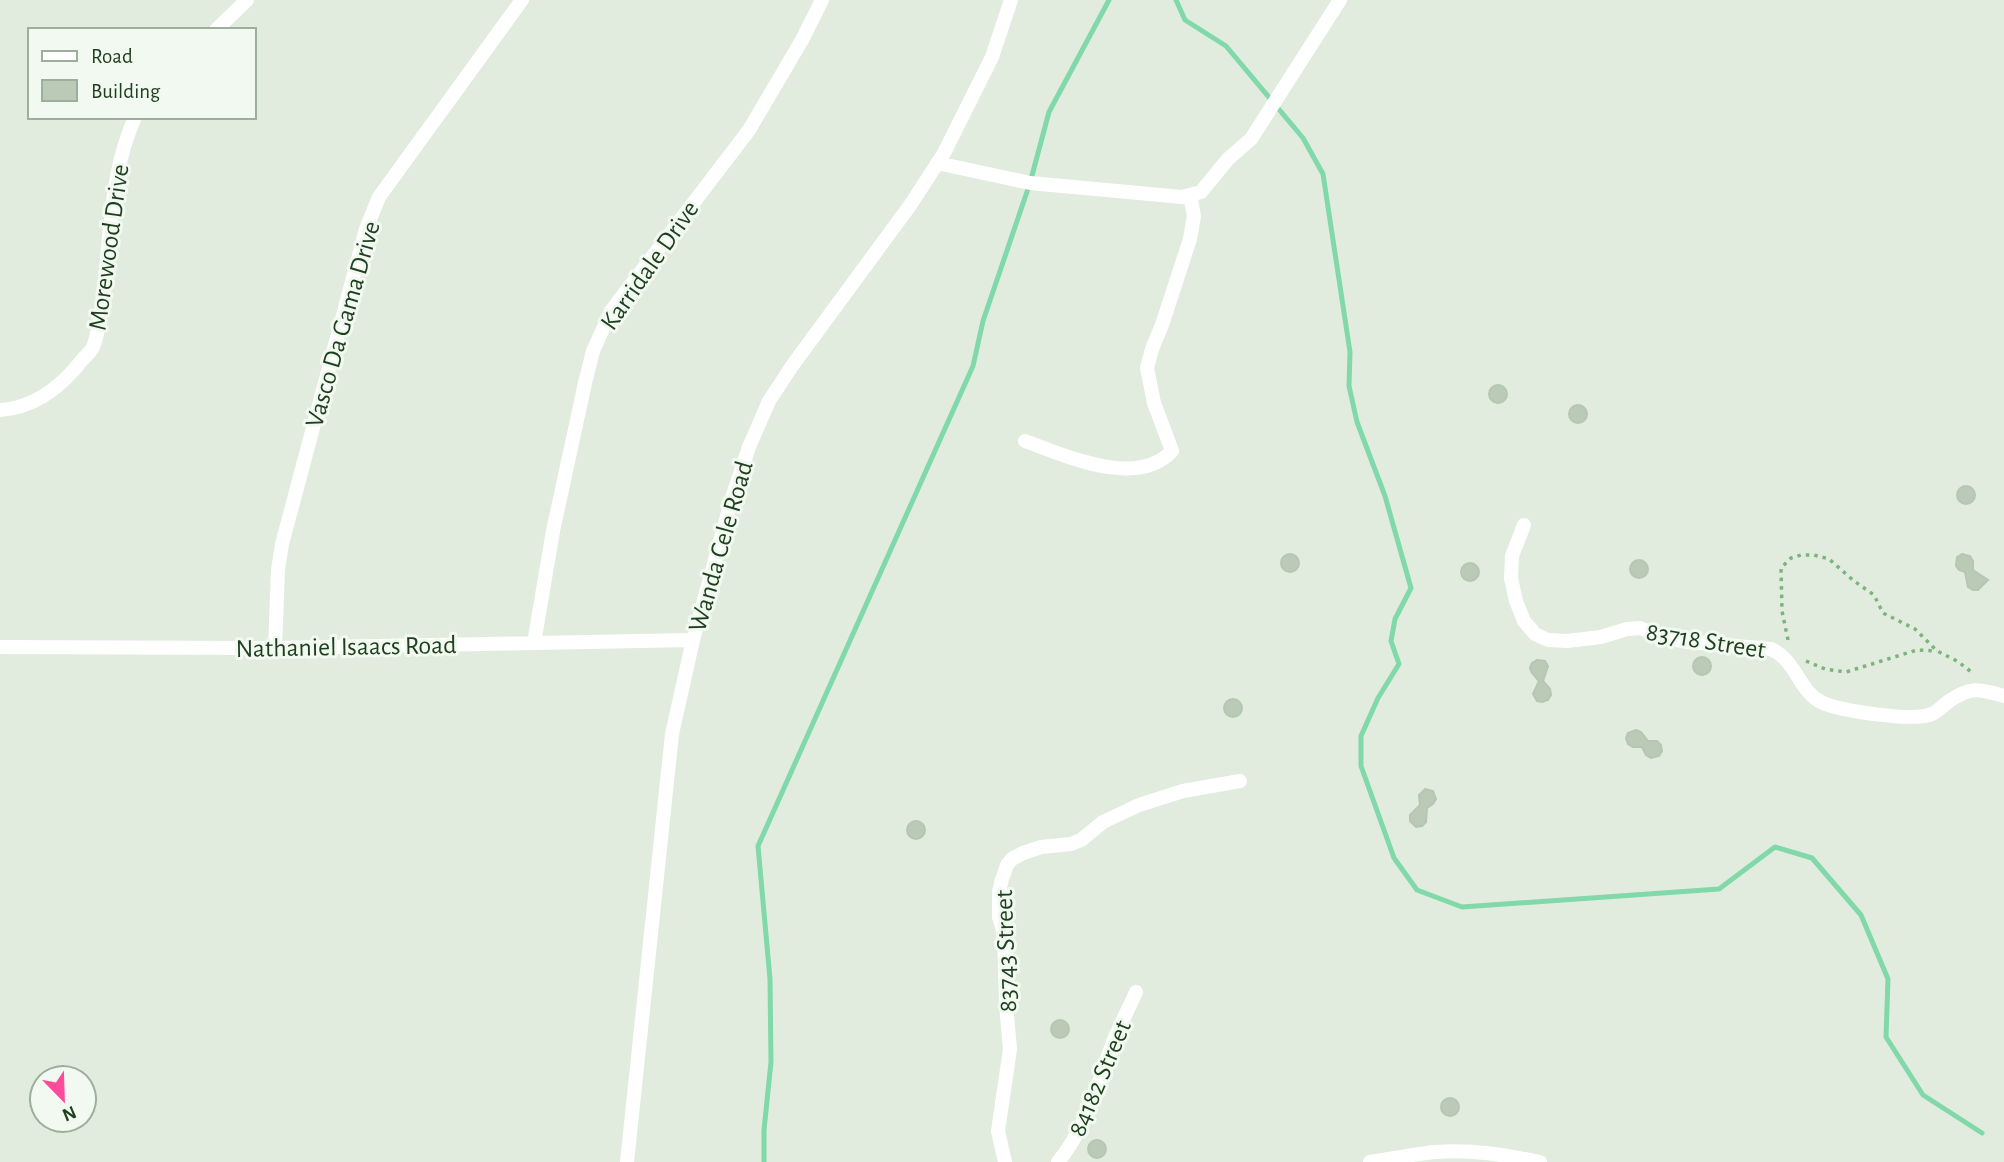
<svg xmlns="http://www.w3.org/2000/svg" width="2004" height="1162" font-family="'Alegreya Sans',sans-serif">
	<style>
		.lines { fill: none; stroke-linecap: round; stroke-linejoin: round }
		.stream { stroke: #81d8a9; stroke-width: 5 }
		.building { fill: #bacab7; stroke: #b4c7b1; stroke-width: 2 }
		.path { stroke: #7db47c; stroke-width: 3.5; stroke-dasharray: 3.5 5; stroke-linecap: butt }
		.street { stroke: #fff; stroke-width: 14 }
		.labels { text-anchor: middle; stroke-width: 6; stroke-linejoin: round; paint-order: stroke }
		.street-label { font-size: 26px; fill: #1e3f1f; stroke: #f2f9f0 }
	</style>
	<rect width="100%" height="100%" fill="#e1ecdf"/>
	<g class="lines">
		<path class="stream" d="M1176 0 1185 20 1226 46 1303 138 1323 174 1350 352 1349 386 1357 422 1385 496 1411 588 1395 619 1391 641 1399 664 1378 698 1361 736V766L1394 858 1417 890 1462 907 1719 889 1775 847 1812 858 1861 915 1888 979 1886 1037 1923 1095 1982 1133
			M764 1162V1130L771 1062 770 979 758 846 973 366 983 321 1030 183 1049 112 1109 0"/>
	</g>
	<path class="building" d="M1489 394a9 9 0 1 1 18 0a9 9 0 1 1-18 0Z
		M1569 414a9 9 0 1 1 18 0a9 9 0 1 1-18 0Z
		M1957 495a9 9 0 1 1 18 0a9 9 0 1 1-18 0Z
		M1962 554 1970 556 1973 561V570L1988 580 1978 590H1973L1968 587 1965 572 1959 570 1956 566 1957 557Z
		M1281 563a9 9 0 1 1 18 0a9 9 0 1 1-18 0Z
		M1630 569a9 9 0 1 1 18 0a9 9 0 1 1-18 0Z
		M1461 572a9 9 0 1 1 18 0a9 9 0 1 1-18 0Z
		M1693 666a9 9 0 1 1 18 0a9 9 0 1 1-18 0Z
		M1537 660 1545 661 1548 666 1543 681 1550 689 1551 695 1548 700 1542 702 1537 701 1533 694 1539 681 1532 673 1530 668 1532 663Z
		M1224 708a9 9 0 1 1 18 0a9 9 0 1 1-18 0Z
		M1636 730 1641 732 1648 741H1657L1661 745 1662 751 1659 756 1651 758 1646 755 1642 747H1633L1628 744 1626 738 1628 733Z
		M1425 789 1433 791 1436 799 1433 804 1427 808 1426 822 1422 826 1416 827 1410 821V815L1420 805 1419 795Z
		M907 830a9 9 0 1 1 18 0a9 9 0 1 1-18 0Z
		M1051 1029a9 9 0 1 1 18 0a9 9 0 1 1-18 0Z
		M1441 1107a9 9 0 1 1 18 0a9 9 0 1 1-18 0Z
		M1088 1149a9 9 0 1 1 18 0a9 9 0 1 1-18 0Z"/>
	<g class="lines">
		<path class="path" d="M1788 640 1782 611 1781 568 1791 558 1801 555H1814L1829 559 1854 581 1874 595 1883 613 1915 629 1937 651 1957 661 1974 674
			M1806 661 1825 669 1846 672 1917 650 1937 651"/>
		<path class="street" d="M216 30 247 0
			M937 163 1030 183 1182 197 1201 192 1228 159 1251 139 1340 0
			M0 410C35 408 62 386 83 359 86 356 91 351 93 347 100 331 103 297 105 279 111 223 112 169 135 117
			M1025 441C1064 455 1137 489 1172 451L1154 403 1147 368 1152 349 1162 325 1190 239 1194 216 1190 195
			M1524 525 1512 556 1511 578 1516 601 1524 621 1535 634 1548 640 1567 641 1601 637 1627 629 1640 628 1670 639 1689 642 1771 649C1796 660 1799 691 1821 702 1839 711 1914 722 1932 714 1938 711 1944 705 1949 701 1972 686 1979 689 2004 696
			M534 643 553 531 585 383 593 351 611 311 749 130 802 40 822 0
			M0 647 275 648 693 640
			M275 648 278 570 282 544 366 229 379 197 522 0
			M627 1162 672 734 693 640 732 498 749 447 769 401 792 366 911 204 944 153 992 57 1011 0
			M1005 1162 998 1131 1010 1049 1006 1004 1004 933 999 917V892L1002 879 1007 865 1012 859 1023 853 1041 847 1071 844 1081 840 1103 822 1139 805 1183 791 1240 781
			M1058 1162C1086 1128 1098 1083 1113 1042 1120 1025 1129 1008 1136 992
			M1370 1162C1391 1159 1414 1154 1435 1152 1471 1149 1505 1155 1540 1162"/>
	</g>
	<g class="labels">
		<g class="street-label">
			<text transform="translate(108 247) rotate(-82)" y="9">Morewood Drive</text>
			<text transform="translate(649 265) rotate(-55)" y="9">Karridale Drive</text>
			<text transform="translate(342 324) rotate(-74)" y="9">Vasco Da Gama Drive</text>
			<text transform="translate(720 546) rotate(-74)" y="9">Wanda Cele Road</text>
			<text transform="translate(1706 640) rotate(9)" y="9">83718 Street</text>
			<text transform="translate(346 646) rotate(-1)" y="9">Nathaniel Isaacs Road</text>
			<text transform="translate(1005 951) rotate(-92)" y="9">83743 Street</text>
			<text transform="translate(1099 1078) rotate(-67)" y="9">84182 Street</text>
		</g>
	</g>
	<rect x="28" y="28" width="228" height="91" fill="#f2f9f0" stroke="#9daf9c" stroke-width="2"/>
	<rect x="42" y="51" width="35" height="10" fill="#ffffff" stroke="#9daf9c" stroke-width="2"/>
	<text x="91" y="63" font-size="21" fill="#1e3f1f">Road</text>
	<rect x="42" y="80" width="35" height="21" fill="#bacab7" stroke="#9daf9c" stroke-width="2"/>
	<text x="91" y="98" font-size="21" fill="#1e3f1f">Building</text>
	<g transform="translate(63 1099) rotate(157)"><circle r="33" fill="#f2f9f0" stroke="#9daf9c" stroke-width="2"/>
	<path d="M0-5L12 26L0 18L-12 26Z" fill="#ff4b9c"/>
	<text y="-10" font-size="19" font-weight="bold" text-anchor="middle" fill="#1e3f1f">N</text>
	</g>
</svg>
